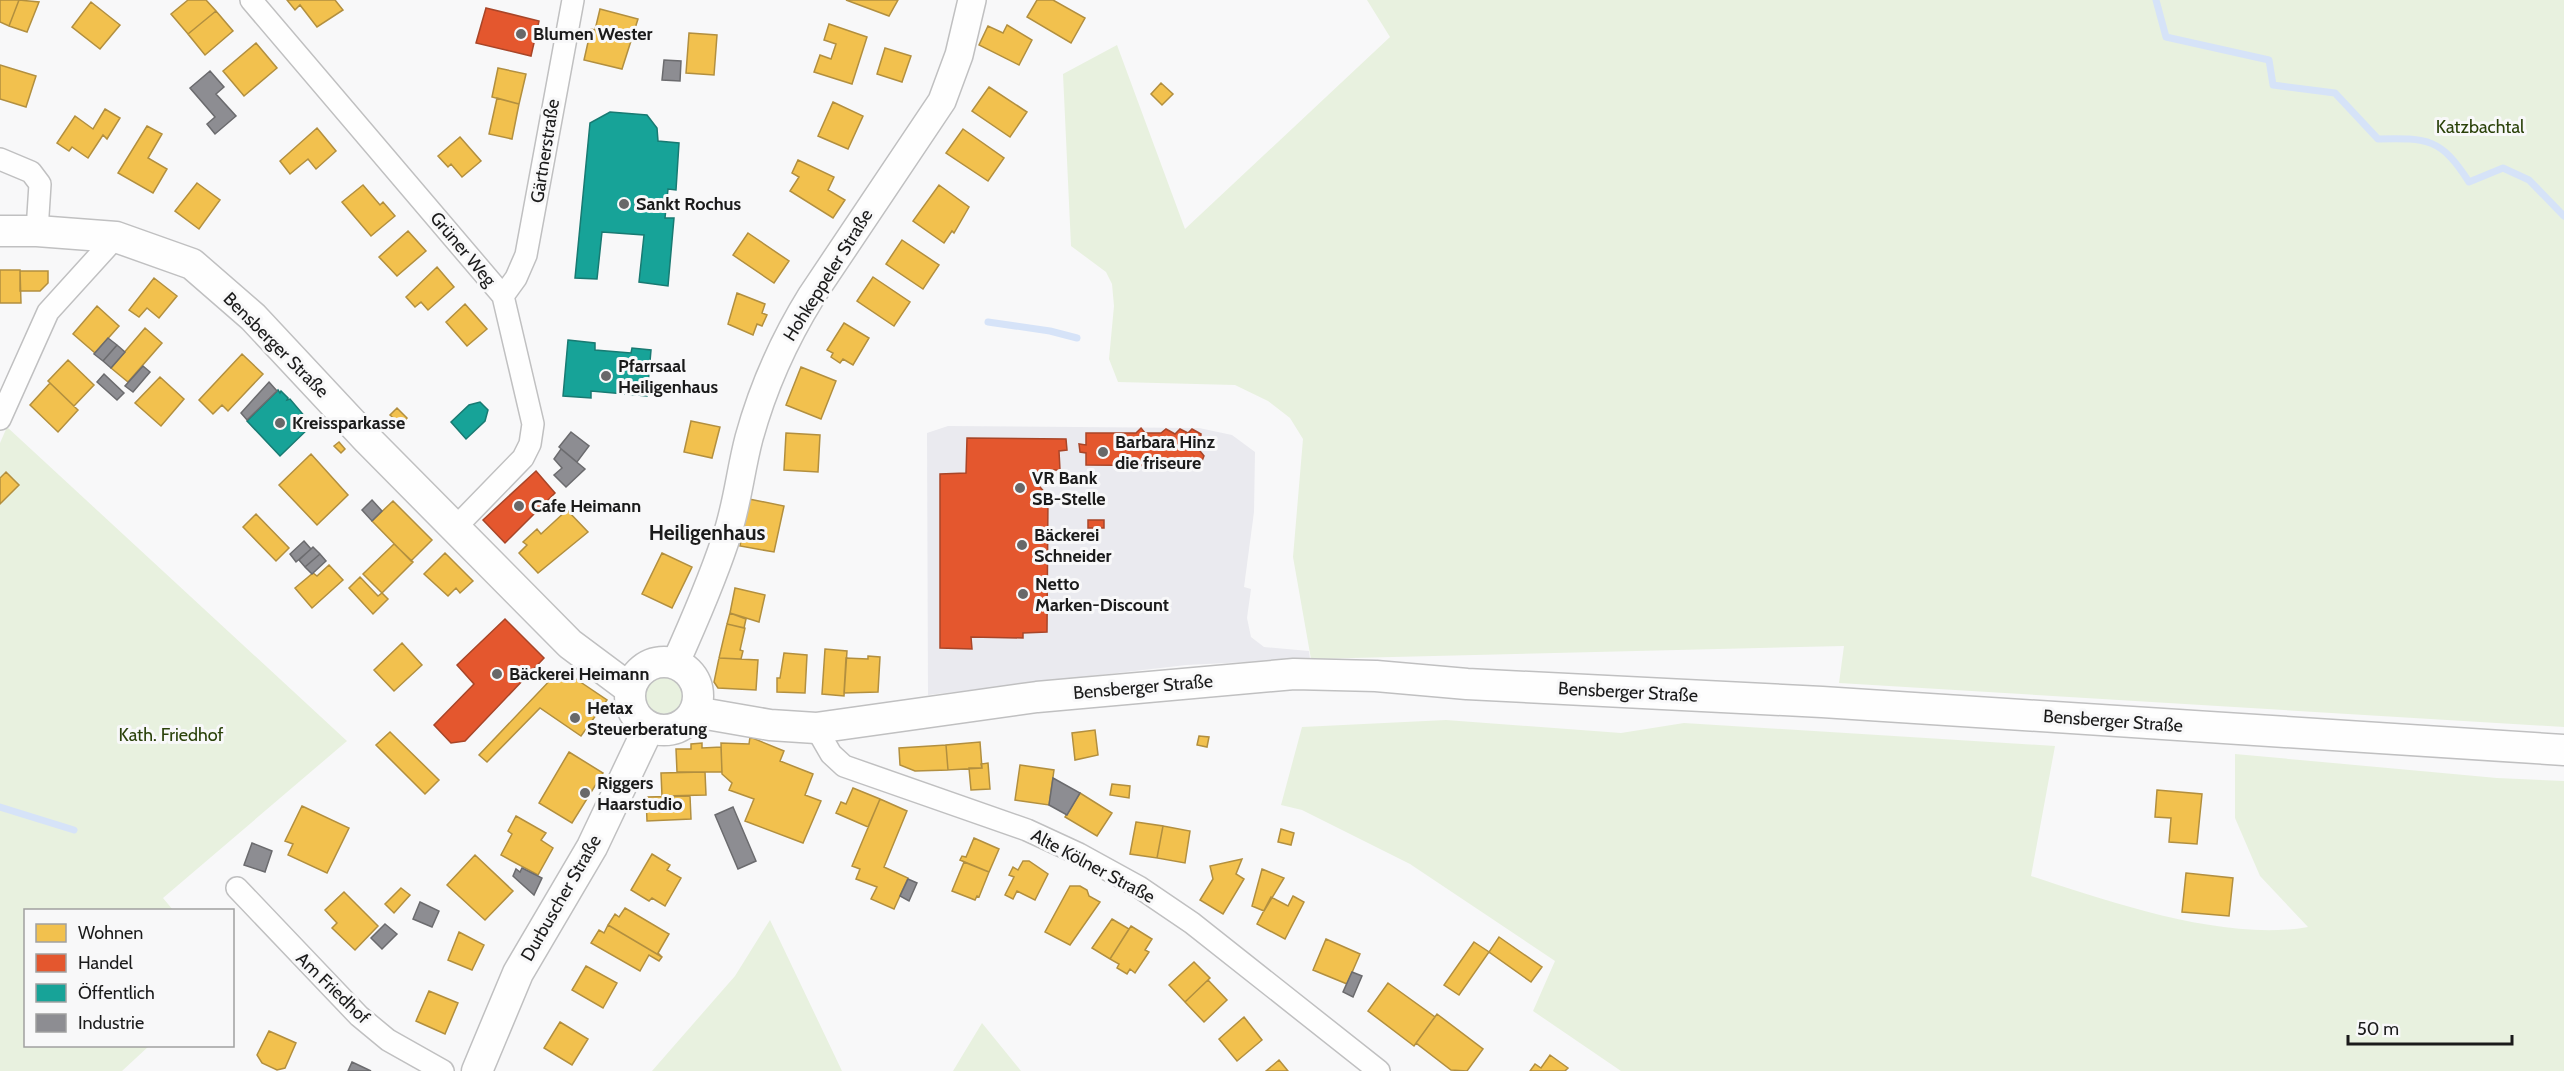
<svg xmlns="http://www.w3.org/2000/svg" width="2564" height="1071" font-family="Cabin,sans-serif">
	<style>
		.built { fill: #eaeaef }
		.green { fill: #e8f1df }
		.homes { fill: #f2c14e; stroke: #b28f3f; stroke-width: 1.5 }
		.shops { fill: #e4572e; stroke: #a84528; stroke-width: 1.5 }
		.public { fill: #17a398; stroke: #187a72; stroke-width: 1.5 }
		.industry { fill: #8d8d92; stroke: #6b6b6e; stroke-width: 1.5 }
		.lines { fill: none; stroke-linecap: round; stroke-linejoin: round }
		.stream { stroke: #d6e3f8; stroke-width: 7 }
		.minor-casing { stroke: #c0c0c1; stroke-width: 24 }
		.tertiary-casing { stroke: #c0c0c1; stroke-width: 30 }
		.secondary-casing { stroke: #c0c0c1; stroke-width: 33 }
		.minor { stroke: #fefefe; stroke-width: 21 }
		.tertiary { stroke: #fefefe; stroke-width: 27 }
		.secondary { stroke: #fefefe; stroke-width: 30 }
		.poi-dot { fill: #686869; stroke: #f8f8f9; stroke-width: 2 }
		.labels { text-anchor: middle; stroke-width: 6; stroke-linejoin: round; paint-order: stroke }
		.poi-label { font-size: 18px; font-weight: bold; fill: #1b1b1b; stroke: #f8f8f9; text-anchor: start }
		.park-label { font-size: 18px; fill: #2b420a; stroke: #f8f8f9 }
		.street-label { font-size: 18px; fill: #1b1b1b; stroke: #f8f8f9 }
		.quarter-label { font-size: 21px; font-weight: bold; fill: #1b1b1b; stroke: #f8f8f9 }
	</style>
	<rect width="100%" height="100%" fill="#f8f8f9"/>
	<path class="built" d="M948 426 1199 428 1232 435 1255 452 1254 512 1244 587 1251 589 1247 618 1251 637 1264 647 1309 651 1310 659 1186 665 928 695 927 433Z"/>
	<path class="green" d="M1367 0H2564V727L1839 683 1844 646 1311 659 1293 557 1303 439 1290 418 1268 401 1235 385 1118 382 1109 359 1114 306 1112 284 1106 272 1071 246 1063 74 1117 45 1185 229 1390 37Z
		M7 427 347 741 163 898 173 910H26V1046H149L122 1071H0V443Z
		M640 697a22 22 0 1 1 44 0a22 22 0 1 1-44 0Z
		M1446 720 1621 733 1684 723 2055 746 2031 876C2110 902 2225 942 2308 927L2260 876 2235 818V754L2497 778 2564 781V1071H1621L1533 1011 1555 961 1410 864 1302 810 1281 805 1302 727Z
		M770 920 842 1071H652L735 976Z
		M982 1023 1021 1071H953Z"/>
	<path class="homes" d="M0 0H19L9 26 0 22Z
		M19 0 39 2 27 32 9 26Z
		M188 0H206L216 11 188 34 171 14Z
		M287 0H335L343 10 317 27 300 5 295 10Z
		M846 0H898L889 16Z
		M1037 0H1053L1085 18 1071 43 1027 17Z
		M91 2 120 25 100 49 72 27Z
		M600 9 638 19 622 69 584 60 591 29 595 30Z
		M216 11 233 31 205 55 188 34Z
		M829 24 867 37 852 84 814 72 820 55 831 59 836 44 824 40Z
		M1007 25 1032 40 1019 65 979 45 988 26 1003 33Z
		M689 33 717 35 714 75 686 73Z
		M256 43 277 68 244 96 223 71Z
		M885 48 911 56 902 82 877 74Z
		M0 65 36 76 26 107 0 99Z
		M498 68 526 74 519 104 492 97Z
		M1161 83 1173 94 1162 105 1151 94Z
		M989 87 1027 112 1010 137 972 111Z
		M497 98 519 104 512 139 489 134Z
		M833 102 863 116 848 149 818 136Z
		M105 109 120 118 107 139 103 135 88 158 72 147 69 151 57 143 75 116 93 129Z
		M147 126 162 134 148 158 167 169 153 193 118 173Z
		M317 128 336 151 316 169 308 159 290 174 280 161Z
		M963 129 1004 158 988 181 946 153Z
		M460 137 481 161 462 177 451 164 448 167 438 156Z
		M798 160 834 177 828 190 845 200 833 218 790 191 799 177 792 173Z
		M197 183 220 200 199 229 175 211Z
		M363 185 380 205 383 202 395 216 371 236 342 202Z
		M939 185 969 207 954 233 952 231 944 243 913 221Z
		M408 231 426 251 397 276 379 257Z
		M748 233 789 261 774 283 733 255Z
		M902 240 939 265 923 289 886 264Z
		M437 267 454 287 428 310 421 302 415 307 406 297Z
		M0 270H20L21 303H0Z
		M20 271H48V283L40 291H20Z
		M873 277 910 302 894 326 857 301Z
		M154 278 177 296 159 318 147 308 139 317 129 310Z
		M737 293 765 304 762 313 767 315 762 326 757 324 753 335 728 324Z
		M465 304 487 329 467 346 446 322Z
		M97 306 119 326 95 353 73 334Z
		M844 323 869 338 853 365 843 359 840 363 831 357 833 353 827 350Z
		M145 328 162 343 128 382 111 368Z
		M242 354 263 374 228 411 222 405 213 414 199 400Z
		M68 360 94 385 74 406 48 381Z
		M801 367 836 381 821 419 786 405Z
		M160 377 184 399 161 426 135 403Z
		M50 383 78 410 58 432 30 405Z
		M397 408 407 418 401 425 390 415Z
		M691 421 720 427 712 458 684 452Z
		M786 433 820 435 818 472 784 470Z
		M339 442 345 449 341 453 334 446Z
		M311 454 348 495 317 525 279 485Z
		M6 472 19 485 0 504V478Z
		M749 499 784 506 774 552 740 546Z
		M393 501 432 540 411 561 372 521Z
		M567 510 588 532 538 573 519 553 527 545 523 542 537 529 541 534Z
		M256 514 289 548 276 561 243 527Z
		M394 544 413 562 382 593 363 574Z
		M445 553 473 581 460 593 456 588 448 596 424 574Z
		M662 553 692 567 672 608 642 594Z
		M329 565 343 580 312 608 295 588 313 573 317 576Z
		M360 577 378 596 382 593 388 599 373 614 349 588Z
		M735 588 765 595 759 622 730 613Z
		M730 613 746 619 744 628 727 624Z
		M727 624 745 628 740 650 743 651 741 659 719 658Z
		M402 643 422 665 394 691 374 670Z
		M825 649 847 651 844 696 822 694Z
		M784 653 807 655 805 693 777 692V678H780Z
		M868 656 880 657 878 692 844 693 846 658 868 659Z
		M719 658 758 660 756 690 718 688 714 682Z
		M564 671 607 700 581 736 540 708 487 762 479 755 555 675 560 676Z
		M1095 730 1098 755 1075 760 1072 733Z
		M390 732 439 780 425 794 376 745Z
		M1199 736 1209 737 1207 747 1197 745Z
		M750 737 784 751 780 761 813 774 805 795 821 801 803 843 745 821 754 799 729 790 732 783 722 774 721 743 749 744Z
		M980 742 982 768 948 770 946 745Z
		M702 743V748L721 747 722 772H677L676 749H691V744Z
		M946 745 948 770 915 771 900 765 899 748Z
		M569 752 603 773 572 823 539 803Z
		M988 763 990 789 971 790 969 768H982L981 764Z
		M1020 765 1054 770 1049 805 1015 800Z
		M705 772 706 795 662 796 661 773Z
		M1112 784 1130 786 1129 798 1110 795Z
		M853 788 880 799 868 827 836 813 841 802 846 804Z
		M2157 790 2202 794 2197 844 2169 842 2171 818 2155 817Z
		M1080 793 1112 813 1097 836 1065 817Z
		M690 796 691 819 647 821 646 797Z
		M880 799 907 811 884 867 908 878 894 909 871 899 877 887 856 879 860 869 852 866Z
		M302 806 349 828 327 873 288 855 293 844 285 841Z
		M516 816 546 833 541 840 553 848 538 875 501 855 512 834 508 831Z
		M1136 822 1163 826 1157 858 1130 854Z
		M1163 826 1190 831 1185 863 1157 858Z
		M1281 829 1294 833 1291 845 1278 842Z
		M974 838 999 849 989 872 960 860 962 856 966 857Z
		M652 854 670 865 667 870 681 878 665 906 652 898 649 901 631 890Z
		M475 855 513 891 485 920 447 885Z
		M1242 859 1236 874 1244 879 1223 914 1200 900 1213 879 1210 866Z
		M1023 861H1029L1048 874 1035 900 1017 891 1013 899 1005 895 1014 877 1009 875 1013 867 1018 870Z
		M964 862 989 872 979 897 977 896 975 900 952 891Z
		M1262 869 1284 878 1264 911 1252 906Z
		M2186 873 2233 878 2229 916 2182 912Z
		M1070 886H1080L1087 890 1089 896 1100 902 1070 945 1045 932Z
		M401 888 410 895 394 913 385 904Z
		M344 892 378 926 355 950 332 928 337 923 325 910Z
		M1293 896 1304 902 1285 939 1257 924 1271 897 1288 906Z
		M625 908 669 934 658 953 662 957 608 925 615 914 619 917Z
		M1112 919 1129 929 1110 959 1092 948Z
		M608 925 662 957 659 961 649 955 640 971 591 943 599 930 604 933Z
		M1131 926 1152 939 1145 950 1149 952 1135 973 1130 969 1127 974 1117 968 1119 964 1110 959Z
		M459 932 484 945 472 970 448 960Z
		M1499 937 1542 967 1531 982 1489 952Z
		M1326 939 1360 954 1347 984 1313 970Z
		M1474 942 1489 952 1459 995 1444 985Z
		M1194 962 1210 978 1185 1002 1169 985Z
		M586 966 617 983 603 1008 572 990Z
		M1208 980 1227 1000 1204 1022 1185 1002Z
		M1388 983 1435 1017 1414 1046 1368 1011Z
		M429 991 458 1003 445 1034 416 1021Z
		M1437 1014 1483 1049 1467 1071 1451 1070 1416 1043Z
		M1244 1017 1262 1040 1237 1061 1219 1039Z
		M560 1022 588 1039 572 1065 544 1048Z
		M269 1031 296 1043 285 1068 277 1070 262 1063 257 1055Z
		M1550 1055 1568 1068 1565 1071H1530L1535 1064 1541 1068Z
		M1279 1060 1288 1071H1266Z"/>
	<path class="shops" d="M486 8 539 21 531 56 476 43Z
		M1141 428 1145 433H1161L1166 429 1175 434 1180 429 1188 433 1192 429 1201 434 1200 451 1204 456 1200 466 1086 465V453L1080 452 1079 444 1086 445V433H1136Z
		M967 438 1066 439 1067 450 1059 451 1060 470H1041L1040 487 1048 496 1047 632 1023 633V638L971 637 972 649 940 648V474L966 473Z
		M536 471 555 493 505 543 483 520Z
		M1088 520H1104V528H1088Z
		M505 619 544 658 465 741 451 743 434 725 474 684 457 665Z"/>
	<path class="public" d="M610 112 647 115 657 128 658 141 679 143 676 190 668 189 665 218H674L668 286 639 282 644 235 602 232 597 279 575 278 590 123Z
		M568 340 595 343V350L631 353 632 348 651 350 647 396 591 391V398L563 396Z
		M278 390 280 393 281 391 288 398 287 400 290 399 312 425 280 456 247 421Z
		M480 402 488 410 485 421 466 439 451 422 469 405Z"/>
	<path class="industry" d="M664 60 681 61 680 81 662 80Z
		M210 71 224 87 216 94 236 116 215 134 207 124 215 117 190 88Z
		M108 338 117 345 103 361 94 354Z
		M117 345 125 352 111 368 103 361Z
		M143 366 150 372 133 392 125 386Z
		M104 374 124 393 117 400 97 382Z
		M269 382 277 391 247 420 241 413Z
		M571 432 589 446 577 462 559 447Z
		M561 449 585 469 566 487 554 475 562 468 554 459Z
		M372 500 382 511 372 521 362 510Z
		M304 541 311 549 296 562 290 554Z
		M313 547 320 554 305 567 299 560Z
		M320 554 326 561 312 574 305 567Z
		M1053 778 1080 793 1067 815 1049 805Z
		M733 807 756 861 738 869 715 815Z
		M252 843 272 851 265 872 244 865Z
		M522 868 542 878 534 895 513 876 516 869 520 872Z
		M908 879 917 883 909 901 900 896Z
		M420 902 439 911 432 927 413 919Z
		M385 924 397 934 382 949 371 938Z
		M1352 972 1362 976 1353 997 1343 992Z
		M352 1062 371 1071H348Z"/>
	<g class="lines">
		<path class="stream" d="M2156 0 2166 37 2269 60 2273 85 2335 93 2378 139C2428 138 2441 138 2469 182L2503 168 2529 180 2564 216
			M988 322 1050 331 1077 338
			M0 807 74 830"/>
		<defs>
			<path id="minor" d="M251 0 503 296 533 424 530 444 523 458 455 528
				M0 159 31 172 40 184 37 231
				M503 296 516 278 526 255 573 0
				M0 419 48 312 116 237
				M816 728 831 754 844 766 1027 830 1079 854 1139 887 1192 923 1379 1071
				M237 888 359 1016 388 1040 443 1071"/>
			<path id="tertiary" d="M675 664C693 624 711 583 725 541 737 508 740 472 749 438 763 387 784 340 812 295L942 101 959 55 972 0"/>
			<path id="secondary" d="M0 231H37L116 237 192 264 253 317 368 440 570 644 629 688
				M630 696a34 34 0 1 1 68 0a34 34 0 1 1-68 0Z
				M695 712 770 725 816 728 1037 697 1294 674 1376 676 1467 684 1822 702 2564 750
				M477 1071 518 973 592 847 649 727"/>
		</defs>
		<use href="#minor" class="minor-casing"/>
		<use href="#tertiary" class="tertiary-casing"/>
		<use href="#secondary" class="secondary-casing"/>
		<use href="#minor" class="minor"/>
		<use href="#tertiary" class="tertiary"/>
		<use href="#secondary" class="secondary"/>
	</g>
	<g class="poi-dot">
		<circle cx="521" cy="34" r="6"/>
		<circle cx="624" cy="204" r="6"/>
		<circle cx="606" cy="376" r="6"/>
		<circle cx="280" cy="423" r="6"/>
		<circle cx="1103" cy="452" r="6"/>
		<circle cx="1020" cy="488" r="6"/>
		<circle cx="519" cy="506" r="6"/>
		<circle cx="1022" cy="545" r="6"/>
		<circle cx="1023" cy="594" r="6"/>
		<circle cx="497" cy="674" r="6"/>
		<circle cx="575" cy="718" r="6"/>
		<circle cx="585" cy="793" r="6"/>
	</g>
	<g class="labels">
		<g class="poi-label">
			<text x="533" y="40">Blumen Wester</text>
			<text x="636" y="210">Sankt Rochus</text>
			<text x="618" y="372">Pfarrsaal<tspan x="618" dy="21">Heiligenhaus</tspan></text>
			<text x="292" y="429">Kreissparkasse</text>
			<text x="1115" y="448">Barbara Hinz<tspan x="1115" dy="21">die friseure</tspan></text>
			<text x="1032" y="484">VR Bank<tspan x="1032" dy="21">SB-Stelle</tspan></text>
			<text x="531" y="512">Cafe Heimann</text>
			<text x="1034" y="541">Bäckerei<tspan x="1034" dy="21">Schneider</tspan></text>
			<text x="1035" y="590">Netto<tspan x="1035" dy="21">Marken-Discount</tspan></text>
			<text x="509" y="680">Bäckerei Heimann</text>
			<text x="587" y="714">Hetax<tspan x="587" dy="21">Steuerberatung</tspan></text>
			<text x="597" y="789">Riggers<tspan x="597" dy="21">Haarstudio</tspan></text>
		</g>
		<g class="park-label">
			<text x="2480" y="133">Katzbachtal</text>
			<text x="171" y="741">Kath. Friedhof</text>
		</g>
		<g class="street-label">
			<text transform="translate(545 151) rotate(-81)" y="6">Gärtnerstraße</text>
			<text transform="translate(463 249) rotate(50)" y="6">Grüner Weg</text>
			<text transform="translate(828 275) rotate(-58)" y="6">Hohkeppeler Straße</text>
			<text transform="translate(276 345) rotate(45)" y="6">Bensberger Straße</text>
			<text transform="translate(1143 687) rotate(-5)" y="6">Bensberger Straße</text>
			<text transform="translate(1628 692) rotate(3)" y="6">Bensberger Straße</text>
			<text transform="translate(2113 721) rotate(4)" y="6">Bensberger Straße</text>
			<text transform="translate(1093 866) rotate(28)" y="6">Alte Kölner Straße</text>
			<text transform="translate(561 898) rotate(-60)" y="6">Durbuscher Straße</text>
			<text transform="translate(333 988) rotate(44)" y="6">Am Friedhof</text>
		</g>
		<g class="quarter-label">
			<text x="707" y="540">Heiligenhaus</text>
		</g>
	</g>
	<rect x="24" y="909" width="210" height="138" fill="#f8f8f9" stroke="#a0a0a0" stroke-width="1.5"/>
	<rect x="36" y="924" width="30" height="18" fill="#f2c14e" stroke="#a0a0a0" stroke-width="1.5"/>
	<text x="78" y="939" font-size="18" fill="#1b1b1b">Wohnen</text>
	<rect x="36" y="954" width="30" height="18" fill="#e4572e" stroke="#a0a0a0" stroke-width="1.5"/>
	<text x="78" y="969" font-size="18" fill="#1b1b1b">Handel</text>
	<rect x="36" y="984" width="30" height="18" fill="#17a398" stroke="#a0a0a0" stroke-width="1.5"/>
	<text x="78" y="999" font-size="18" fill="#1b1b1b">Öffentlich</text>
	<rect x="36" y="1014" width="30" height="18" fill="#8d8d92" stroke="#a0a0a0" stroke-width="1.5"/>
	<text x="78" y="1029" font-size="18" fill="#1b1b1b">Industrie</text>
	<path d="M2348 1035v9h164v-9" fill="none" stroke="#1b1b1b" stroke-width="3"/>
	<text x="2357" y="1035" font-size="18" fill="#1b1b1b" stroke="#f8f8f9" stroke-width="4.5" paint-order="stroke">50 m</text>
</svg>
